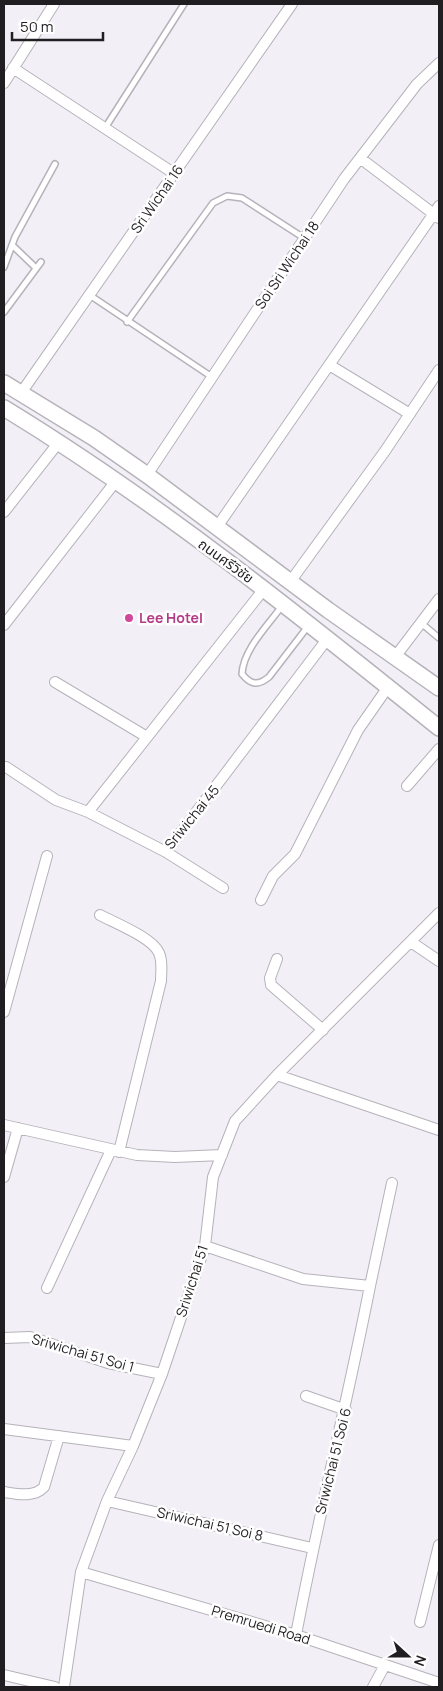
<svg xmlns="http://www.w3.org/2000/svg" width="443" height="1691" font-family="Manrope,'Noto Sans Thai',sans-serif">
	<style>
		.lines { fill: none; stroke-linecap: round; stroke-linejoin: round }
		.service-casing { stroke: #b6b2ba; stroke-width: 8 }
		.minor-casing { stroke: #b6b2ba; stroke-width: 12 }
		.primary-casing { stroke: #b6b2ba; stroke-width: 18 }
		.service { stroke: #fff; stroke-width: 5 }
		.minor { stroke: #fff; stroke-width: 10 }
		.primary { stroke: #fff; stroke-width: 15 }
		.hotel-dot { fill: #d1479c; stroke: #fefefe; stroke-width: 2 }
		.labels { text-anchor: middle; stroke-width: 5; stroke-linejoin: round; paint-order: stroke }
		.street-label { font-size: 14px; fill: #201e21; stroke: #fefefe }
		.hotel-label { font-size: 14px; font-weight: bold; fill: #b23c85; stroke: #fefefe; text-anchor: start }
	</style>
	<rect width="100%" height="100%" fill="#f3eff7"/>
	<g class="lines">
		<defs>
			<path id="service" d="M105 128 184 4
				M12 245 36 268
				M4 267 15 237 55 164
				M91 296 212 377
				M4 312 41 262
				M127 322 213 203 227 196 242 198 304 238
				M282 606C268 625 243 650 242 674 251 685 258 686 269 677L309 625
				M421 623 439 638"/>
			<path id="minor" d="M13 68 175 174
				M4 83 54 4
				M360 158 439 218
				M331 366 410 414
				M21 393 292 4
				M147 475 344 179 417 84 439 63
				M4 512 59 442
				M217 527 439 206
				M290 582 385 451 439 370
				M4 625 116 481
				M395 657 439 599
				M55 682 147 737
				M6 767 56 800 88 812 166 852 328 638
				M407 786 439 749
				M88 812 264 589
				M166 852 223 888
				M261 900 273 876 295 854 358 730 388 687
				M100 915C115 923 153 938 159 953 163 962 161 971 161 981L119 1152
				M411 942 439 961
				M277 959 270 978 271 985 323 1030
				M4 1012 47 856
				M277 1075 439 1130
				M4 1125 137 1155 175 1157 222 1155
				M4 1177 18 1128
				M205 1246 303 1279 370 1286C347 1403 318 1518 296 1635
				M370 1286 392 1183
				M47 1288 111 1150
				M4 1338 30 1337 108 1363 162 1374
				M306 1396 346 1410
				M4 1429 133 1446
				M4 1492C17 1494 34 1498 44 1487L59 1436
				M107 1501 312 1548
				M81 1572 296 1635 439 1683
				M420 1622 439 1545
				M4 1675 55 1687
				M64 1687 81 1572 107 1501 133 1446 162 1374 205 1246 213 1177 235 1121 277 1075 439 913
				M373 1687 385 1665"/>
			<path id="primary" d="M4 383 94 438 147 475 328 610 439 688
				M4 408C158 502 299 615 439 728"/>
		</defs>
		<use href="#service" class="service-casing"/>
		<use href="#minor" class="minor-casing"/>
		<use href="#primary" class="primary-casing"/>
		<use href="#service" class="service"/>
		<use href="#minor" class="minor"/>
		<use href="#primary" class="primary"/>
	</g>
	<circle class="hotel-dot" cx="129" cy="618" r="5"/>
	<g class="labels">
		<g class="street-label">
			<text transform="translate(157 199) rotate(-55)" y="5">Sri Wichai 16</text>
			<text transform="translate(287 265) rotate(-56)" y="5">Soi Sri Wichai 18</text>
			<text transform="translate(226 561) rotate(36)" y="5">ถนนศรีวิชัย</text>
			<text transform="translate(192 817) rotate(-51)" y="5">Sriwichai 45</text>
			<text transform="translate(192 1281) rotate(-72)" y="5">Sriwichai 51</text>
			<text transform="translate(83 1353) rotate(16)" y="5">Sriwichai 51 Soi 1</text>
			<text transform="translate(333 1461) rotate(-76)" y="5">Sriwichai 51 Soi 6</text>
			<text transform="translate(210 1524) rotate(13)" y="5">Sriwichai 51 Soi 8</text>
			<text transform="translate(261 1625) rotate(17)" y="5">Premruedi Road</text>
		</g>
		<g class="hotel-label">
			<text x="139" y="623">Lee Hotel</text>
		</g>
	</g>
	<rect width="443" height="1691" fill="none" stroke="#201e21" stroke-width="10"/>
	<g transform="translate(408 1656) rotate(111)" stroke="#fefefe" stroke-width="4" paint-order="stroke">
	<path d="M0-4L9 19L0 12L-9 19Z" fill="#201e21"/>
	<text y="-8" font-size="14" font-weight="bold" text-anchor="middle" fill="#201e21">N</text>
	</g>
	<path d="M12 32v8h91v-8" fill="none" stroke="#201e21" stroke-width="2.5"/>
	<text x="20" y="32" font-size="15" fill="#201e21" stroke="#fefefe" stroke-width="4" paint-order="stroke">50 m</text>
</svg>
